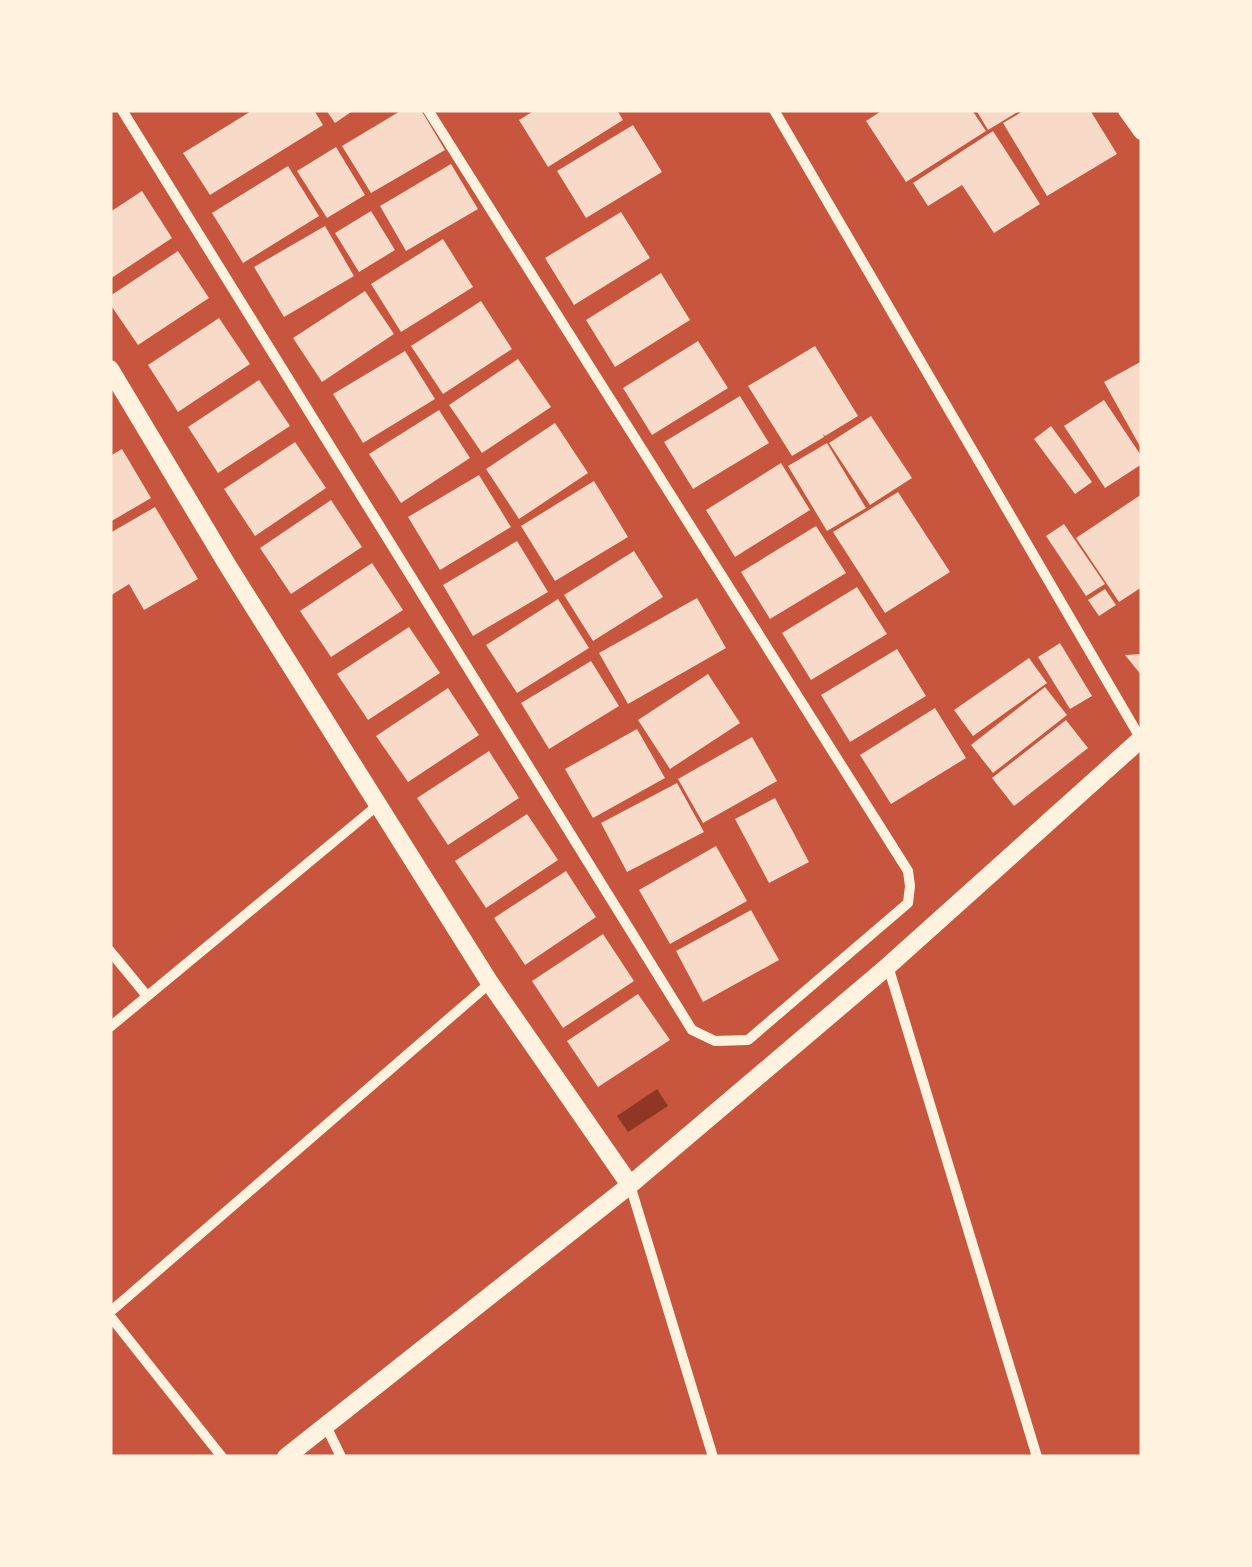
<svg xmlns="http://www.w3.org/2000/svg" width="1252" height="1567" font-family="Cabin,sans-serif">
	<style>
		.water { fill: #8f3625 }
		.building { fill: #f7dbc8 }
		.lines { fill: none; stroke-linecap: round; stroke-linejoin: round }
		.minor { stroke: #fff3e0; stroke-width: 10 }
		.tertiary { stroke: #fff3e0; stroke-width: 18 }
	</style>
	<rect width="100%" height="100%" fill="#c8553d"/>
	<path class="water" d="M657 1089 668 1106 628 1132 617 1116Z"/>
	<path class="building" d="M253 110H314L323 125 210 195 183 153Z
		M326 110H354L335 123Z
		M402 110H421L445 150 371 193 342 146Z
		M535 110H617L623 120 548 167 519 120Z
		M883 110H972L986 131 906 182 866 121Z
		M976 110H1021L988 130Z
		M1025 110H1090L1117 154 1047 196 1003 123Z
		M633 125 662 172 586 218 557 171Z
		M993 131 1040 204 994 233 962 185 928 206 913 183Z
		M336 147 365 195 327 218 297 171Z
		M451 164 478 209 406 251 380 206Z
		M288 166 319 216 243 263 212 213Z
		M142 191 172 238 110 279V212Z
		M371 211 395 250 359 272 335 233Z
		M621 212 650 258 574 305 545 258Z
		M325 226 354 276 284 317 254 267Z
		M443 239 473 287 401 332 371 284Z
		M178 251 209 298 138 345 110 304V296Z
		M661 273 690 320 615 367 586 320Z
		M365 291 394 334 322 382 293 338Z
		M481 301 512 349 443 394 411 346Z
		M219 318 250 364 178 412 148 365Z
		M698 341 728 388 652 435 623 388Z
		M815 346 858 416 825 436 823 434 824 437 792 456 748 386Z
		M405 351 435 399 363 443 333 394Z
		M518 359 551 407 482 453 449 405Z
		M1142 361V450L1104 382Z
		M259 380 290 426 218 473 188 427Z
		M740 396 769 443 693 489 664 442Z
		M1104 400 1142 457V464L1105 488 1064 426Z
		M439 410 470 458 401 503 369 454Z
		M871 416 912 478 870 505 829 443Z
		M555 423 588 473 519 519 486 469Z
		M1051 426 1092 482 1075 494 1034 439Z
		M295 442 326 488 255 536 224 489Z
		M827 443 866 508 827 531 788 466Z
		M122 449 151 498 110 522V456Z
		M781 463 810 510 735 557 706 510Z
		M479 475 511 527 440 570 408 517Z
		M594 481 628 537 555 581 521 526Z
		M898 492 950 572 885 613 833 532Z
		M1142 494V587L1119 602 1076 538Z
		M331 500 362 547 291 594 260 548Z
		M155 507 198 579 144 610 129 584 110 596V533Z
		M1064 524 1105 584 1086 596 1046 536Z
		M816 526 846 573 770 619 741 572Z
		M517 541 548 592 473 636 443 585Z
		M634 551 663 597 593 641 564 595Z
		M372 563 403 610 331 657 300 611Z
		M857 587 887 634 811 680 782 633Z
		M1105 589 1116 605 1099 616 1088 600Z
		M697 598 726 648 628 704 599 653Z
		M558 599 589 648 517 693 486 645Z
		M409 627 440 673 368 720 337 674Z
		M1060 643 1092 696 1070 709 1038 657Z
		M897 649 926 696 850 742 821 695Z
		M1142 654V676L1125 655Z
		M1029 658 1047 683 973 736 954 710Z
		M591 661 619 706 549 749 521 703Z
		M708 674 740 723 670 769 638 720Z
		M1045 687 1067 715 993 773 971 745Z
		M448 688 479 735 408 782 376 736Z
		M935 708 966 758 891 804 860 755Z
		M1066 720 1088 748 1014 806 992 778Z
		M637 729 665 778 593 818 565 769Z
		M752 737 777 781 703 823 678 779Z
		M489 751 519 798 448 845 417 798Z
		M677 783 704 832 627 872 601 823Z
		M775 798 809 862 769 883 735 819Z
		M527 814 558 860 486 908 455 861Z
		M716 846 747 901 670 944 639 890Z
		M566 871 596 917 525 965 494 918Z
		M751 910 779 960 703 1002 676 951Z
		M603 934 634 981 563 1028 532 981Z
		M638 994 670 1040 598 1087 567 1041Z"/>
	<g class="lines">
		<path class="minor" d="M122 110 692 1030 715 1041 748 1040 908 903 910 886 908 871 428 110
			M774 110 1142 741
			M110 951 147 996
			M888 966 1037 1457
			M110 1027 378 805
			M630 1185 713 1457
			M110 1312 490 983
			M110 1316 222 1457
			M326 1426 341 1457"/>
		<path class="tertiary" d="M1127 110 1142 131
			M110 369 228 566 490 983 630 1185
			M286 1457 630 1185 888 966 1142 738"/>
	</g>
	<rect width="1252" height="1567" fill="none" stroke="#fff3e0" stroke-width="225"/>
</svg>
